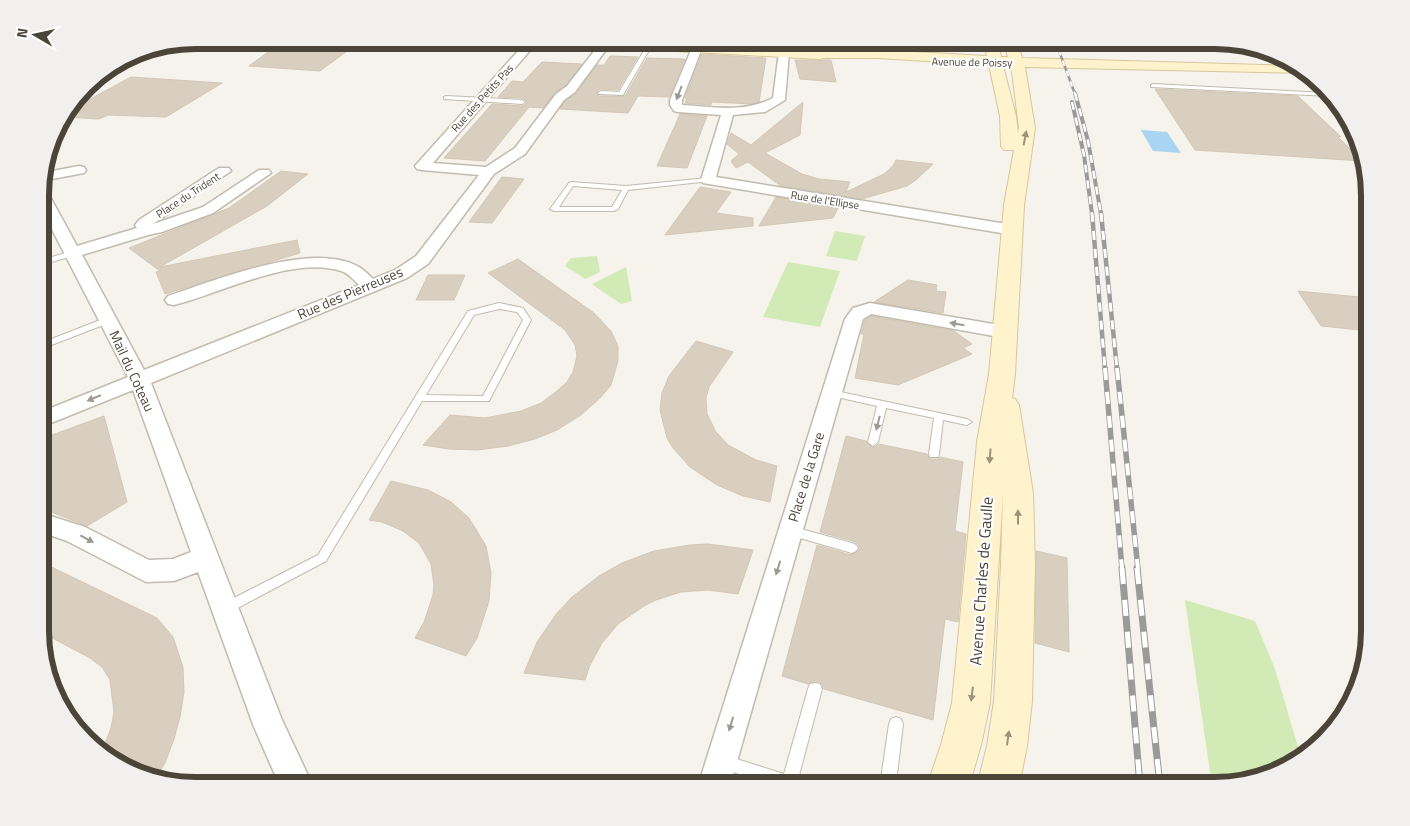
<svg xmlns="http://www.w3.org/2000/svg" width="1410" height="826" font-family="'Titillium Web',sans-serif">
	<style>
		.green { fill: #d2eab5 }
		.water { fill: #a9d4f2 }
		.building { fill: #d8cfc1; stroke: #d3c7b4 }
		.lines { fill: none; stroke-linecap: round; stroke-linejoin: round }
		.lane-casing { stroke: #c2bbae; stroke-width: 2 }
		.street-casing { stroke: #c2bbae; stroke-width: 3 }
		.secondary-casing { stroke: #d6c79b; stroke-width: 2 }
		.lane { fill: #fff; fill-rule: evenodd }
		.street { fill: #fff; fill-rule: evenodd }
		.secondary { fill: #fff3cd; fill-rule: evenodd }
		.rail-far4-casing { stroke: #9a9a9a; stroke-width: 2.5 }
		.rail-far3-casing { stroke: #9a9a9a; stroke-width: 4 }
		.rail-far2-casing { stroke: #9a9a9a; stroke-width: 4.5 }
		.rail-far1-casing { stroke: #9a9a9a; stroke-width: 5.5 }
		.rail-casing { stroke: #9a9a9a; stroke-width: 7 }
		.rail-far4 { stroke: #fff; stroke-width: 2; stroke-dasharray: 5.5; stroke-linecap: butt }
		.rail-far3 { stroke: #fff; stroke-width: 2.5; stroke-dasharray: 8; stroke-linecap: butt }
		.rail-far2 { stroke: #fff; stroke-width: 3; stroke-dasharray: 9; stroke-linecap: butt }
		.rail-far1 { stroke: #fff; stroke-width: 4; stroke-dasharray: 12; stroke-linecap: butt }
		.rail { stroke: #fff; stroke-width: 5; stroke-dasharray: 16; stroke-linecap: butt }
		.oneway { fill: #9c9892 }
		.oneway2 { fill: #9c937c }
		.labels { text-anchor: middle; stroke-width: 4; stroke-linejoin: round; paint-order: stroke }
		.far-street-label { font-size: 11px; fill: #4b4439; stroke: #fff }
		.street-label { font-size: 14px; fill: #4b4439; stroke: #fff }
		.near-street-label { font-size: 16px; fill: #4b4439; stroke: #fff }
		.rim { fill: none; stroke: #4b4439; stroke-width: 6 }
	</style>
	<rect width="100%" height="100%" fill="#f6f3ec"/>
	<path class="green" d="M835 231 865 236 857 261 826 256Z
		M597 256 600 272 585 279 565 266 571 258Z
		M788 262 840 271 820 327 763 317Z
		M626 267 632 301 621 304 592 284Z
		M1185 600 1255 621 1275 669 1301 757 1293 765 1225 786H1212Z"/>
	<path class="water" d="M1141 130 1167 132 1181 153 1153 151Z"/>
	<path class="building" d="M740 40H769L768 46 738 45Z
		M790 40H826L828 48H792Z
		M279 44 351 48 320 71 249 66Z
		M702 54 766 58 759 102 752 104 712 102 711 105 685 103 687 98H685Z
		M610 56 638 57 618 90 600 89 596 93 599 96H625L647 58 685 59 669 97 638 96 628 113 560 109 565 101 577 93 597 65H604Z
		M795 60H831L836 82 800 79Z
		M542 62 582 64 566 85 555 93 543 108 529 107 485 161 444 158 492 104 522 106 526 104 527 101 522 98 498 97 512 81 523 82Z
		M131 77 222 83 166 117 108 115 99 119 63 117 68 111Z
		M1155 89 1298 96 1341 137 1337 136 1362 161 1195 150Z
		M803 102 800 135 765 153 802 174 819 179 850 182 846 192 884 174 893 166 896 160 933 164 916 180 907 186 862 199 781 186 748 162 736 168 731 161 739 154 727 144 731 133 751 145Z
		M680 114 707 116 687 168 657 166Z
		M281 171 308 174 267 206 160 267 297 240 300 253 165 294 156 272 160 271 129 248 229 208Z
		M502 177 524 179 492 223 469 222Z
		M700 187 731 192 716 213 753 218V226L665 235Z
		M776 197 838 208 833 218 759 226Z
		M518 259 594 313 611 331 618 346V361L611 385 600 398 581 415 557 430 535 439 508 446 477 450 449 449 423 445 450 415 485 418 521 411 541 403 557 391 567 382 573 372 577 356 575 345 565 330 488 273Z
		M428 275H465L454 300H416Z
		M908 280 937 285 936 291 946 292 943 313 874 302Z
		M1298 291 1370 298V331L1321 326Z
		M871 316 954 331 972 344 963 348 972 354 898 385 855 378 864 334H861L865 320Z
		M696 341 733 352 709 387 706 398 707 414 716 432 728 445 756 460 777 466 770 502 743 496 717 485 690 467 673 448 667 438 660 410 662 393 669 376Z
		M104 416 127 502 87 526 41 508V445L53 439 52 435Z
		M846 436 866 441 873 448 879 444 927 454 930 459H938L940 457 963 462 955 531 966 534 958 622 945 619 933 720 824 689 820 682 815 681 808 684 782 676 817 545 851 555 860 549 858 544 853 541 820 532Z
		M391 481 428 490 451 502 469 518 486 546 491 573 489 601 477 638 466 656 415 638 424 622 433 595 434 585 431 564 419 543 403 531 382 522 369 520Z
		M708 544 753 550 738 594 708 590 681 592 656 600 644 606 618 624 602 643 590 665 585 680 524 673 537 642 557 613 572 597 599 576 622 563 654 551 690 545Z
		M1036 551 1067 558 1069 652 1035 643Z
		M41 562 157 618 173 637 183 667 184 692 180 717 174 739 165 763 157 776 117 765 102 751 111 728 114 712 110 680 102 667 90 658 41 632Z"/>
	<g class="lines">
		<defs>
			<path id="lane" d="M648 44 652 45 623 95 599 94 598 93 601 91 619 92Z
				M1153 84 1325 93 1329 96 1151 87V85Z
				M446 96 522 100 525 102 522 104 444 99V97Z
				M708 178 711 180 710 181 628 190 618 209 614 211H554L550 209 569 183 571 182 626 186ZM573 186 622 190 612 207H559Z
				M73 251H76V255L41 265V260Z
				M499 303 523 308 531 320 489 401H422L326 561 230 612 226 613 222 612 220 608 222 604 318 555 468 311ZM499 309 517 312 523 320 483 396 426 395 474 315Z
				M108 317 111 318 112 320 111 322 41 349V343Z
				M831 390 967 419 972 422 967 425 943 420 939 454 938 457H930L929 454 934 418 886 408 878 442 873 446 868 442 877 406 828 395 826 393Z
				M790 526 852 543 856 545 858 548 856 551 852 553 786 534 784 531 786 528Z
				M815 683 820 684 822 689 798 779 801 781 803 786H773L719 767 717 762 719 757 724 755 784 774 808 689 810 684Z
				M896 717 901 719 903 724 896 783 894 786H878L881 779 889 724 891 719Z"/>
			<path id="street" d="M528 40H539L433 163 486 167 515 148 556 94 567 86 602 41H610L611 43 575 92 564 100 525 154 494 174 428 264 407 278 151 383 282 720 313 786H280L254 727 198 572 174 581 146 582 67 541 41 532V513L85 527 149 560 173 559 191 552 133 390 41 427V412L128 377 41 208V189L46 190 48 193 77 246 137 228 135 225 139 220 219 168H229L231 171 153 224 203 207 259 170H269L271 173 213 213 162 232 148 235 82 255 144 370 359 285C354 280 348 273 341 271 293 255 220 294 174 305L168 304 165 300 168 296C214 281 308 242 355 265 362 268 368 274 373 279L395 270 416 256 479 175 422 170 417 169 415 166Z
				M728 40H738L734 52 730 53 725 50Z
				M697 45 702 48 682 100V105C714 107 744 113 773 98L779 52 784 49 789 52 785 100 765 112 733 115 716 177 1013 225 1019 227 1021 230 1019 233 1013 235 703 183 701 180 721 115 678 112 674 111 670 105V100L692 48Z
				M1277 57 1293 61 1305 72H1297L1278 60Z
				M79 166 84 167 86 170 84 173 41 181 42 173Z
				M870 303 1005 326 1012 328 1014 332 1012 336 1005 338 871 314 863 319 730 786H698L845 319 853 308Z"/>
			<path id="secondary" d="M546 40H626L799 50H878L987 56 984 44 986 41 991 40 998 44 1001 57H1008L1003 40H1017L1022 58 1298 66 1306 73 1025 67 1035 128 1024 205 1015 374 1012 398 1015 399 1019 405 1033 493 1035 565 1032 701 1027 746 1019 786H977L987 746 994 701 1001 565 1003 492 990 703 981 745 969 786H927L941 745 952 703 977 442 989 374 1004 205 1014 150H1004L1001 146 1000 116 989 65 878 58H824L819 59 553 44ZM1003 66H1010L1012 72 1019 128 1018 133 1016 116Z"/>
		</defs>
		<use href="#lane" class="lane-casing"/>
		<use href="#street" class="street-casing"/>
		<use href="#secondary" class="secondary-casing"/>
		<use href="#lane" class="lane"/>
		<use href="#street" class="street"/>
		<use href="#secondary" class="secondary"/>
		<defs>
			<path id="rail-far4" d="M1055 40 1075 94"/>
			<path id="rail-far3" d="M1075 93 1088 141 1101 214
				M1072 102 1084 155 1092 214"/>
			<path id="rail-far2" d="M1092 213 1105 369
				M1101 213 1117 369"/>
			<path id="rail-far1" d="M1105 368 1122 569
				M1117 368 1138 569"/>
			<path id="rail" d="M1122 568 1140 786
				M1137 568 1160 786"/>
		</defs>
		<use href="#rail-far4" class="rail-far4-casing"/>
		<use href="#rail-far3" class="rail-far3-casing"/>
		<use href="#rail-far2" class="rail-far2-casing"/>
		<use href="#rail-far1" class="rail-far1-casing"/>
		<use href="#rail" class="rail-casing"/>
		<use href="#rail-far4" class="rail-far4"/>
		<use href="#rail-far3" class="rail-far3"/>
		<use href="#rail-far2" class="rail-far2"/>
		<use href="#rail-far1" class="rail-far1"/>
		<use href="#rail" class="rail"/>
	</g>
	<defs><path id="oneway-solid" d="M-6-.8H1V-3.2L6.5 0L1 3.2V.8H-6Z" transform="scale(1.25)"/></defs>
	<g class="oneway">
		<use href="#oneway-solid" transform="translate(679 93) rotate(111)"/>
		<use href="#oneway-solid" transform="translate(957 324) rotate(-170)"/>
		<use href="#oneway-solid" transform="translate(94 398) rotate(157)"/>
		<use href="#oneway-solid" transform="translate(878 423) rotate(104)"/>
		<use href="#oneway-solid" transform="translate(87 539) rotate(28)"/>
		<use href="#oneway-solid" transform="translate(778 568) rotate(107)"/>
		<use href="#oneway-solid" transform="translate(731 724) rotate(107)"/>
	</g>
	<g class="oneway2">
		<use href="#oneway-solid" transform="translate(1025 138) rotate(-79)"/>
		<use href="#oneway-solid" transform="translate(990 456) rotate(94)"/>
		<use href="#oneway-solid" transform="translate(1018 517) rotate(-90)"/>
		<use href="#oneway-solid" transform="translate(972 694) rotate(97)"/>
		<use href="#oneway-solid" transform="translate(1008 738) rotate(-82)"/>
	</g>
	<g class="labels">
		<g class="far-street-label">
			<text transform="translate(972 62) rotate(1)" y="4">Avenue de Poissy</text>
			<text transform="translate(482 98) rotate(-48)" y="4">Rue des Petits Pas</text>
			<text transform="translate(188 195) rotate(-33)" y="4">Place du Trident</text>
			<text transform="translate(825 200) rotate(9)" y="4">Rue de l'Ellipse</text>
		</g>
		<g class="street-label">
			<text transform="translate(350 293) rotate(-23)" y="5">Rue des Pierreuses</text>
			<text transform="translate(132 371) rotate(65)" y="5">Mail du Coteau</text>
			<text transform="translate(806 477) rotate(-73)" y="5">Place de la Gare</text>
		</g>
		<g class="near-street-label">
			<text transform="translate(981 581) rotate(-86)" y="6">Avenue Charles de Gaulle</text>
		</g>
	</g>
	<path d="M0 0H1410V826H0ZM195 49H1215A146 146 0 0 1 1361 195V631A146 146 0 0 1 1215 777H195A146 146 0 0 1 49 631V195A146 146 0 0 1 195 49Z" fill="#f1f0ef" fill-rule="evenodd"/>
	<path class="rim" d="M195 49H1215A146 146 0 0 1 1361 195V631A146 146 0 0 1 1215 777H195A146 146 0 0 1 49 631V195A146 146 0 0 1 195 49Z"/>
	<g transform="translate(35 35) rotate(279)" stroke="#ffffff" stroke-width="4" paint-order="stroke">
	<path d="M0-4L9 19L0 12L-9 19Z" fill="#4b4439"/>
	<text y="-8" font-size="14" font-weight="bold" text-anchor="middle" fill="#4b4439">N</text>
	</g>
</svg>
